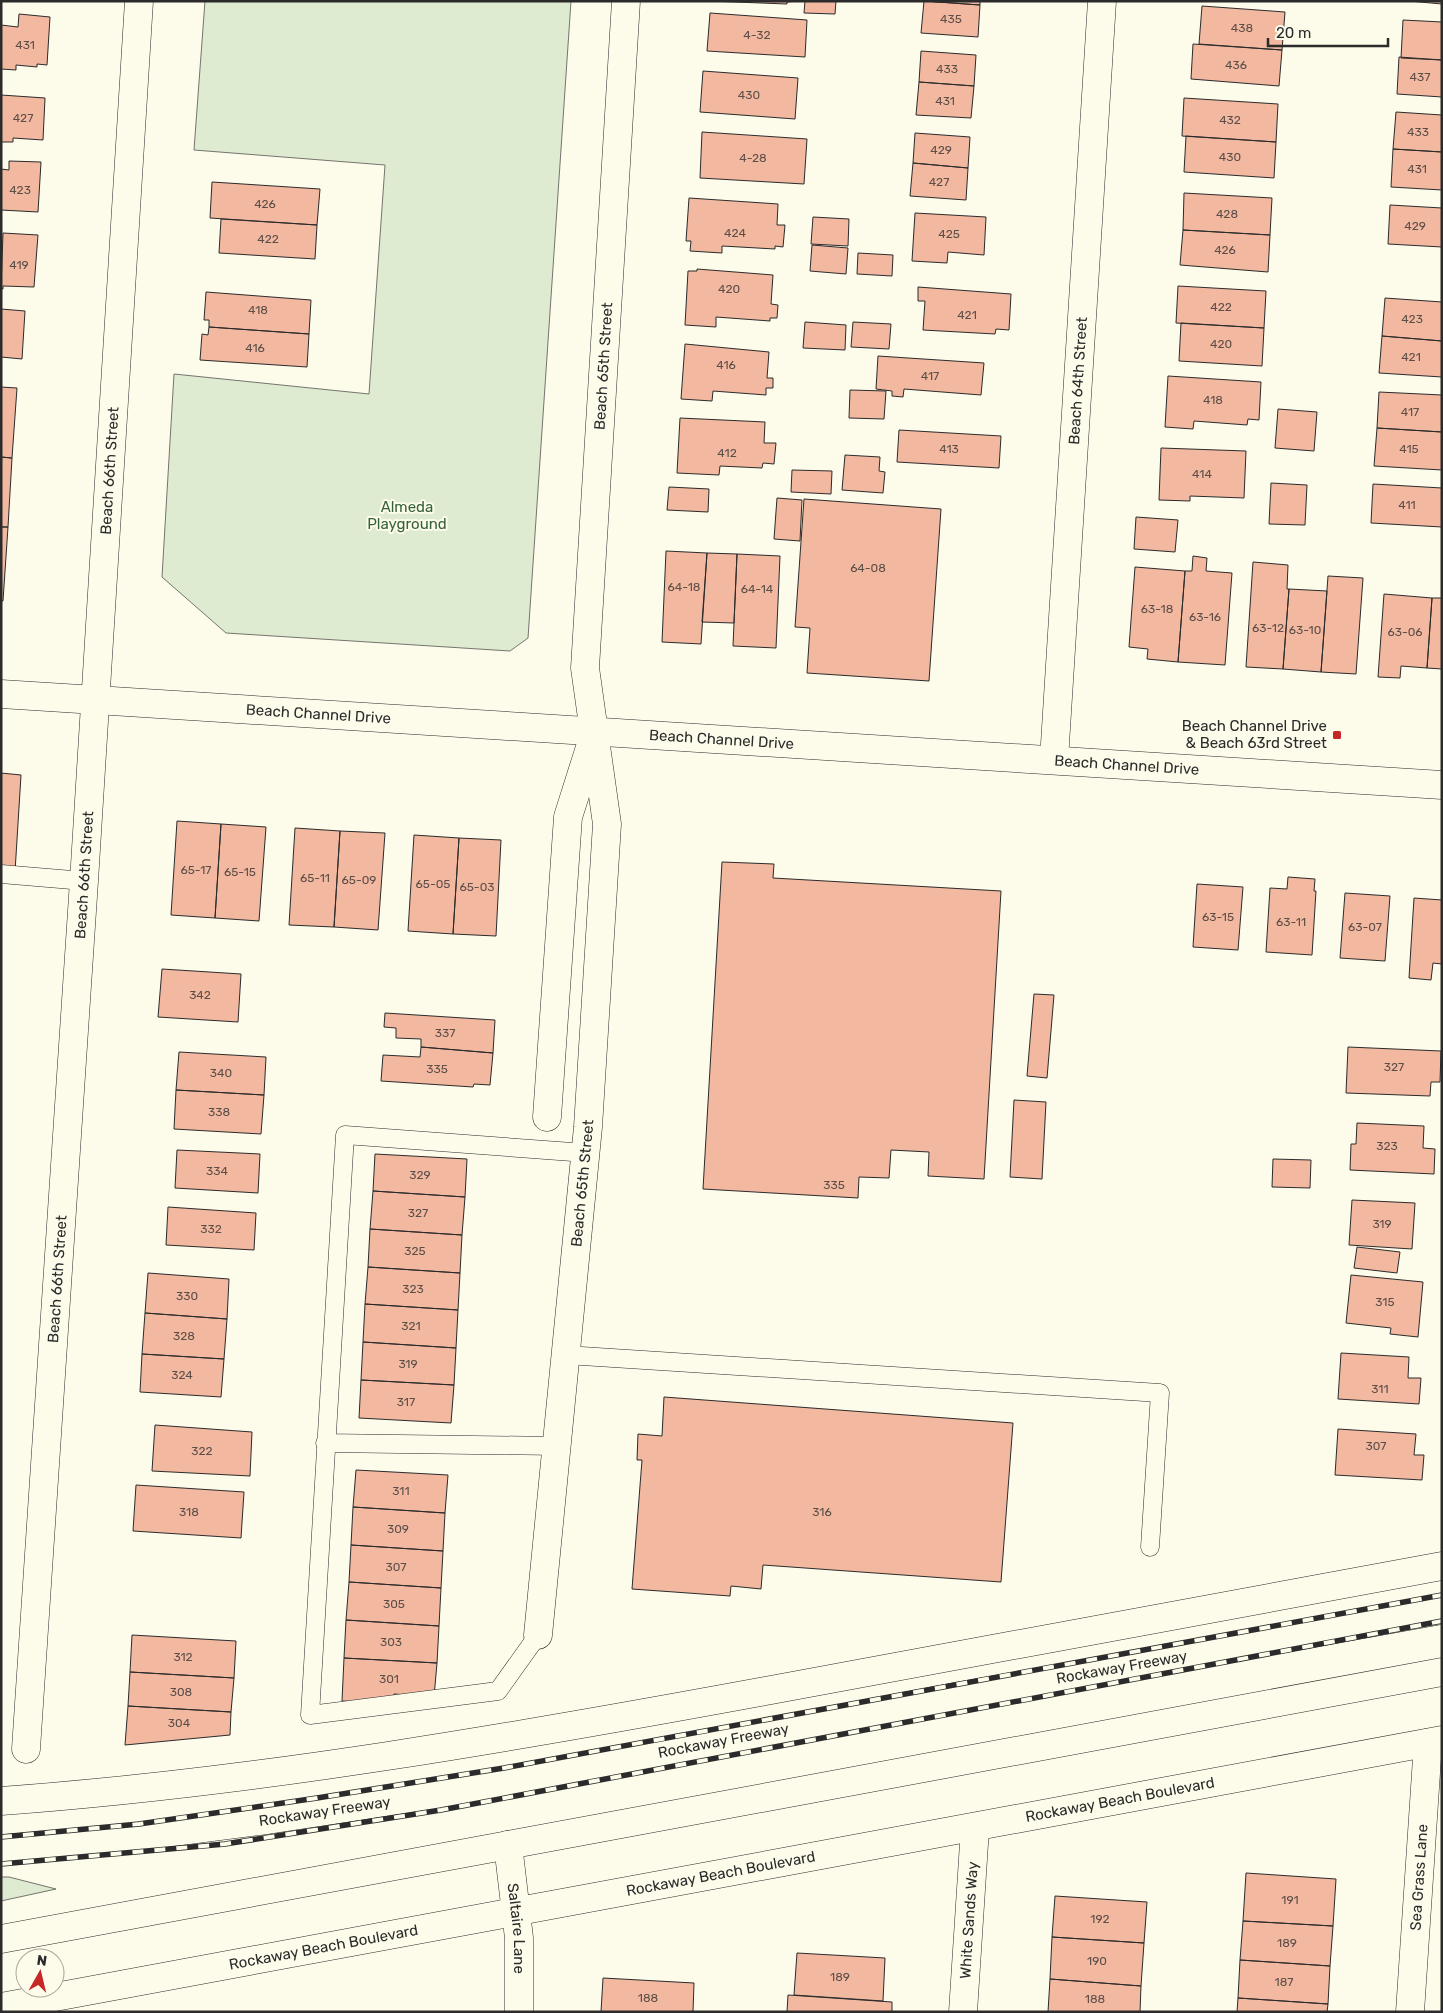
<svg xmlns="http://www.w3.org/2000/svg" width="1443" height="2013" font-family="Rubik,sans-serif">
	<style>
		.green { fill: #deebd1; stroke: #74746e }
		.building { fill: #f2b8a0; stroke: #2b2b2b }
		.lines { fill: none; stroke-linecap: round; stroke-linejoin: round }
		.service-casing { stroke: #2b2b2b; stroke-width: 19 }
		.pedestrian-casing { stroke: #2b2b2b; stroke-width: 29 }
		.minor-casing { stroke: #2b2b2b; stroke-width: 29 }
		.primary-casing { stroke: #2b2b2b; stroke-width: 29 }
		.service { stroke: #fdfbea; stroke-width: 18 }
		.pedestrian { stroke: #fdfbea; stroke-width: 28 }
		.minor { stroke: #fdfbea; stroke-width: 28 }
		.primary { stroke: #fdfbea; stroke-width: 28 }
		.rail-casing { stroke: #2b2b2b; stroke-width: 5.5 }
		.rail { stroke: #fdfbea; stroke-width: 4; stroke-dasharray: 11; stroke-linecap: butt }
		.poi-dot { fill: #c62828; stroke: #fdfbea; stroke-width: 2 }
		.labels { text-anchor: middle; stroke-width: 4; stroke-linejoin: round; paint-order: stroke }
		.number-label { font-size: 12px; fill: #5d4e48 }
		.street-label { font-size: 15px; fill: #2b2b2b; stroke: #fdfbea }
		.park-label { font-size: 15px; fill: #34623c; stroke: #fdfbea }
		.poi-label { font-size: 15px; fill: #2b2b2b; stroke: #fdfbea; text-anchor: end }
	</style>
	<rect width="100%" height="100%" fill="#fdfbea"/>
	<path class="green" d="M205 1H571L528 638 510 651 226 633 162 577 174 374 369 394 385 165 194 150Z
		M1 1877H9L56 1889 1 1901Z"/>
	<path class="building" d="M709 1H798L787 2V4Z
		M805 1H836L835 14 804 13Z
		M924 1 980 5 978 37 921 33Z
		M924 1H980V5Z
		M1409 1H1442V4Z
		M1202 6 1285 12 1282 50 1199 44Z
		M710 13 807 20 805 57 707 51Z
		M19 14 50 17 47 65 37 64V67L16 65V70L1 69V25L18 27Z
		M1403 20 1442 22V60L1401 58Z
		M1193 44 1282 50 1279 86 1191 79Z
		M921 51 976 55 974 86 919 82Z
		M1399 57 1442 60V97L1397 94Z
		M703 71 798 78 795 119 700 112Z
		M919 82 974 86 971 118 916 115Z
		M1 95 45 98 43 140 13 138V142H1Z
		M1184 98 1278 104 1276 142 1182 136Z
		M1396 112 1442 115V152L1393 149Z
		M702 132 807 139 804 184 700 178Z
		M915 133 970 137 968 168 913 163Z
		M1186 136 1276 142 1274 178 1184 172Z
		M1393 149 1442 152V190L1391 187Z
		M9 161 41 162 38 212 1 210V169L9 170Z
		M913 163 968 168 966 200 910 196Z
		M212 182 320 189 317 225 210 218Z
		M1184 193 1272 198 1270 235 1183 230Z
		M689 198 778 204 777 225H785L783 247 775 246V249L722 246V253L690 251 691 241H686Z
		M1390 205 1442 208V247L1388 244Z
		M915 213 986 217 984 255 948 252 947 263 912 261Z
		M813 217 849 219 848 246 811 244Z
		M221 219 317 225 315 259 219 253Z
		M1183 230 1270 235 1268 272 1180 265Z
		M3 233 38 235 34 287 3 286V289H1Z
		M812 245 848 248 846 274 810 271Z
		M858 253 893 255 892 276 857 274Z
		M697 269 773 275 771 304 778 305 777 318H770V321L716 317V327L685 325 688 271H697Z
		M1178 286 1266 291 1264 328 1176 323Z
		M918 287 1011 294 1009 330 996 329 995 334 923 330 925 301H918Z
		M206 292 311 300 309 334 209 327V320H204Z
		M1385 298 1442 302V341L1382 336Z
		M1 309 25 311 22 359 1 357Z
		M805 322 846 325 845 350 803 348Z
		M853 322 891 324 889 349 851 347Z
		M1181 323 1264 328 1262 366 1179 361Z
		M209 327 309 334 307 367 200 360 202 334 208 335Z
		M1382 336 1442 341V377L1379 373Z
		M685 344 769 352 767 378H773V388H766V395L713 391 712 401 681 399Z
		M878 356 984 363 981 395 904 389 903 397 892 396V391L876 389Z
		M1168 376 1261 382 1259 420 1248 419 1247 425 1194 421 1193 429 1165 427Z
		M1 387 17 388 12 458 1 457Z
		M850 390 886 391 884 419 849 418Z
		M1379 392 1442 395V432L1377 428Z
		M1278 409 1317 412 1314 451 1275 448Z
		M680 418 765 422 764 443H776L774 464 763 463 762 468 720 466 719 475 677 473Z
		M1377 428 1442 432V470L1374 466Z
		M899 430 1001 436 999 468 897 462Z
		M1161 448 1246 451 1244 498 1190 496V501L1159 500Z
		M845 455 880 457 879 471 885 472 883 493 842 490Z
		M1 457 12 458 8 527H1Z
		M792 470 832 471 831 494 791 492Z
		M1271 483 1307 485 1305 525 1269 524Z
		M1373 484 1442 488V527L1371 523Z
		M669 487 709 489 708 512 667 510Z
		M777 498 802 500 800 541 774 539Z
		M804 499 941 509 929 681 807 673 810 628 795 627Z
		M1136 517 1178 520 1175 552 1134 549Z
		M1 527H8L3 601H1Z
		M666 551 707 553 701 644 662 642Z
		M707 553 737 554 734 623 702 622Z
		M737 554 780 556 776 648 733 646Z
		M1193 556 1207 558 1206 571 1232 573 1225 665 1178 662 1185 571H1192Z
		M1253 562 1288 565 1287 589H1289L1283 669 1246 667Z
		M1135 567 1185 571 1178 662 1147 659 1148 649 1129 647Z
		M1328 576 1363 578 1356 674 1321 672Z
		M1289 589 1327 591 1321 672 1283 669Z
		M1384 594 1432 598 1427 668 1401 666 1400 678 1378 677Z
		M1432 598H1442V669L1427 668Z
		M1 773 21 775 15 872 1 871Z
		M177 821 221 824 215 918 171 915Z
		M221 824 266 827 259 921 215 918Z
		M295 828 340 831 334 927 289 925Z
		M340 831 385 833 378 930 334 927Z
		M414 835 459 838 453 934 408 931Z
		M459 838 501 840 496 936 453 934Z
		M722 862 774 864 773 878 1001 891 984 1179 928 1176 929 1152 891 1150 889 1178 859 1177 858 1198 703 1189Z
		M1288 877 1315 879 1314 891H1316L1312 955 1266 952 1270 888 1287 889Z
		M1197 884 1243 887 1238 950 1193 947Z
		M1345 893 1390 896 1385 961 1340 958Z
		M1414 898 1442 900V964L1433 963 1431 980 1409 978Z
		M162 969 241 974 238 1022 158 1017Z
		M1034 994 1054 995 1047 1078 1027 1076Z
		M385 1013 495 1020 493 1053 421 1047V1039L396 1038V1028L384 1027Z
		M421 1047 493 1053 490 1085 474 1084 473 1087 381 1081 383 1055 420 1057Z
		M1348 1047 1441 1051 1440 1082H1431L1430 1096 1346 1093Z
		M179 1052 266 1057 264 1095 176 1090Z
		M176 1090 264 1095 261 1134 174 1129Z
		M1014 1100 1046 1102 1042 1179 1010 1177Z
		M1357 1123 1424 1126 1423 1148 1435 1149 1434 1174 1350 1170 1351 1144H1356Z
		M177 1150 260 1154 258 1193 175 1188Z
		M375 1154 467 1159 465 1197 373 1191Z
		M1273 1159 1311 1160 1310 1188 1272 1187Z
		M373 1191 465 1197 462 1235 370 1229Z
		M1352 1200 1415 1203 1412 1249 1349 1245Z
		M168 1207 256 1213 254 1250 166 1245Z
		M370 1229 462 1235 460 1273 368 1267Z
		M1357 1247 1400 1252 1397 1273 1354 1268Z
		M368 1267 460 1273 458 1310 365 1304Z
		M148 1273 229 1279 227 1319 145 1313Z
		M1351 1275 1423 1282 1418 1337 1390 1334 1391 1328 1346 1323Z
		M365 1304 458 1310 456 1348 363 1342Z
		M145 1313 227 1319 224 1359 142 1354Z
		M363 1342 456 1348 454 1385 361 1380Z
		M1341 1353 1409 1357 1408 1378H1421L1419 1404 1338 1399Z
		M142 1354 224 1359 221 1397 140 1392Z
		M361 1380 454 1385 451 1423 359 1418Z
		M664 1397 1013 1423 1001 1582 763 1565 761 1589 731 1586 730 1596 632 1589 642 1460H637L638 1434 662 1436Z
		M155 1425 252 1432 250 1476 152 1471Z
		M1338 1429 1416 1434 1414 1455H1424L1422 1480 1335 1475Z
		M356 1470 448 1475 445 1513 353 1507Z
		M136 1485 244 1492 241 1538 133 1531Z
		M353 1507 445 1513 443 1551 351 1545Z
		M351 1545 443 1551 441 1588 349 1582Z
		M349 1582 441 1588 439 1626 346 1620Z
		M346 1620 439 1626 437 1663 344 1658Z
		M132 1635 236 1641 234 1678 130 1672Z
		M344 1658 437 1663 434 1697 394 1694 393 1700 373 1703 342 1701Z
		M130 1672 234 1678 231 1712 128 1706Z
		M128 1706 231 1712 230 1735 125 1745Z
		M1246 1873 1336 1879 1333 1926 1243 1921Z
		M1055 1896 1147 1902 1144 1943 1052 1937Z
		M1243 1921 1333 1926 1330 1966 1240 1960Z
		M1052 1937 1144 1943 1141 1986 1050 1979Z
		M797 1953 885 1958 883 2001 794 1995Z
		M1240 1960 1330 1966 1328 2004 1238 1998Z
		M603 1978 694 1983 693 2012H601Z
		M1050 1979 1141 1986 1140 2012H1048Z
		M788 1995 892 2002V2012H787Z
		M1238 1998 1328 2004 1327 2012H1237Z"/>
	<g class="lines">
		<defs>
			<path id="service" d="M1 874 84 881
				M566 1355 1160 1393 1150 1547
				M325 1443 557 1446
				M538 1635 498 1691 310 1715 345 1135 586 1153"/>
			<g id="pedestrian">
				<path d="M1 1801C260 1782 516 1737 771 1690 994 1649 1218 1608 1442 1566"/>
				<path id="s1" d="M1 1849 103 1841 267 1820 446 1793 955 1697 1442 1610"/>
			</g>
			<g id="minor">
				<path id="s2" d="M1054 760 1102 1"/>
				<path d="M547 1117 568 817 593 738"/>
				<path id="s3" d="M538 1635 588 1127 607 824 585 668 626 1"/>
				<path id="s4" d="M26 1749 84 881 139 1"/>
				<path id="s5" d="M508 1845 519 1938V2012"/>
				<path id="s6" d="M963 2012 975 1828"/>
				<path id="s7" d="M1410 2012 1428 1743"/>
			</g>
			<g id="primary">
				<path id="s8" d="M1 694 1442 785"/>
				<path d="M1 1939 1442 1672"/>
				<path id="s9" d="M1 2007 1442 1740"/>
			</g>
		</defs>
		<use href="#service" class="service-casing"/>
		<use href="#pedestrian" class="pedestrian-casing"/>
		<use href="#minor" class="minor-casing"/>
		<use href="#primary" class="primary-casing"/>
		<use href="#service" class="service"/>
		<use href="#pedestrian" class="pedestrian"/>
		<use href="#minor" class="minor"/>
		<use href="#primary" class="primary"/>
		<defs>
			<path id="rail" d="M1 1837 139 1824 317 1798 504 1768 1442 1595
				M1 1864 225 1844 441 1810 1442 1621"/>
		</defs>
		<use href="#rail" class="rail-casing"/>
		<use href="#rail" class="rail"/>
	</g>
	<rect class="poi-dot" x="1332" y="730" width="10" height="10" rx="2.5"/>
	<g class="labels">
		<g class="number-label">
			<text x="951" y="23">435</text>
			<text x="1242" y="32">438</text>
			<text x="757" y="39">4-32</text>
			<text x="25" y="49">431</text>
			<text x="1236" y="69">436</text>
			<text x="947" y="73">433</text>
			<text x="1420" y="81">437</text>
			<text x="749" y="99">430</text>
			<text x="945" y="105">431</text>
			<text x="23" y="122">427</text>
			<text x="1230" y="124">432</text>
			<text x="1418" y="136">433</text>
			<text x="941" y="154">429</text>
			<text x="1230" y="161">430</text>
			<text x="753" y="162">4-28</text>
			<text x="1417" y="173">431</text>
			<text x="939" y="186">427</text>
			<text x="20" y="194">423</text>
			<text x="265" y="208">426</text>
			<text x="1227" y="218">428</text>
			<text x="1415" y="230">429</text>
			<text x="735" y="237">424</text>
			<text x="949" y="238">425</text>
			<text x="268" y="243">422</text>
			<text x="1225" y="254">426</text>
			<text x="19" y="269">419</text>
			<text x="729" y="293">420</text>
			<text x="1221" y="311">422</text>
			<text x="258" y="314">418</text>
			<text x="967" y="319">421</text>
			<text x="1412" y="323">423</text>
			<text x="1221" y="348">420</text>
			<text x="255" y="352">416</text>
			<text x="1411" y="361">421</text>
			<text x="726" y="369">416</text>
			<text x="930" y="380">417</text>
			<text x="1213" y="404">418</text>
			<text x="1410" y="416">417</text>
			<text x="949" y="453">413</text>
			<text x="1409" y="453">415</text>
			<text x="727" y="457">412</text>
			<text x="1202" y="478">414</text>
			<text x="1407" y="509">411</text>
			<text x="868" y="572">64-08</text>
			<text x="684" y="591">64-18</text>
			<text x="757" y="593">64-14</text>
			<text x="1157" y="613">63-18</text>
			<text x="1205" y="621">63-16</text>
			<text x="1268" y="632">63-12</text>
			<text x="1305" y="634">63-10</text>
			<text x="1405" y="636">63-06</text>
			<text x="196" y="874">65-17</text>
			<text x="240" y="876">65-15</text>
			<text x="315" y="882">65-11</text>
			<text x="359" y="884">65-09</text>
			<text x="433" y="888">65-05</text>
			<text x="477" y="891">65-03</text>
			<text x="1218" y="921">63-15</text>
			<text x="1291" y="926">63-11</text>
			<text x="1365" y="931">63-07</text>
			<text x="200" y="999">342</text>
			<text x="445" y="1037">337</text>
			<text x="1394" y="1071">327</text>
			<text x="437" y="1073">335</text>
			<text x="221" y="1077">340</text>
			<text x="219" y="1116">338</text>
			<text x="1387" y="1150">323</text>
			<text x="217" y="1175">334</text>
			<text x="420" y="1179">329</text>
			<text x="834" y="1189">335</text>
			<text x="418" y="1217">327</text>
			<text x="1382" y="1228">319</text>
			<text x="211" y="1233">332</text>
			<text x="415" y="1255">325</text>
			<text x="413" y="1293">323</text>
			<text x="187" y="1300">330</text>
			<text x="1385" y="1306">315</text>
			<text x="411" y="1330">321</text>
			<text x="184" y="1340">328</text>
			<text x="408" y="1368">319</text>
			<text x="182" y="1379">324</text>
			<text x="1380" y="1393">311</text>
			<text x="406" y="1406">317</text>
			<text x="1376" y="1450">307</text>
			<text x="202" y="1455">322</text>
			<text x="401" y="1495">311</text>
			<text x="189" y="1516">318</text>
			<text x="822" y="1516">316</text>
			<text x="398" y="1533">309</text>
			<text x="396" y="1571">307</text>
			<text x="394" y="1608">305</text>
			<text x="391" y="1646">303</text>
			<text x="183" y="1661">312</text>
			<text x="389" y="1683">301</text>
			<text x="181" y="1696">308</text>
			<text x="179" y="1727">304</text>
			<text x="1290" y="1904">191</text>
			<text x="1100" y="1923">192</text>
			<text x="1287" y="1947">189</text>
			<text x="1097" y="1965">190</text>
			<text x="840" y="1981">189</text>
			<text x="1284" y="1986">187</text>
			<text x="648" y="2002">188</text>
			<text x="1095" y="2003">188</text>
		</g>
		<g class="street-label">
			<text dy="5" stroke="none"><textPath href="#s3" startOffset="1274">Beach 65th Street</textPath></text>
			<text dy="5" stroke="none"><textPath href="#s2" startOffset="380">Beach 64th Street</textPath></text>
			<text dy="5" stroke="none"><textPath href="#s4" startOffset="1281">Beach 66th Street</textPath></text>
			<text dy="5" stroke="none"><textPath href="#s8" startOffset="318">Beach Channel Drive</textPath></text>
			<text dy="5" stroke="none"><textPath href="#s8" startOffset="722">Beach Channel Drive</textPath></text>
			<text dy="5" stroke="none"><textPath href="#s8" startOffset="1128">Beach Channel Drive</textPath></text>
			<text dy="5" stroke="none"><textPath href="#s4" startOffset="876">Beach 66th Street</textPath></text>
			<text dy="5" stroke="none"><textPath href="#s3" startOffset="454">Beach 65th Street</textPath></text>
			<text dy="5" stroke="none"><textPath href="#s4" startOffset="471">Beach 66th Street</textPath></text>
			<text dy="5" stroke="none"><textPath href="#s1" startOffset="1136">Rockaway Freeway</textPath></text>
			<text dy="5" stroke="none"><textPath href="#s1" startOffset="731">Rockaway Freeway</textPath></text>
			<text dy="5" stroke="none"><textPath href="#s9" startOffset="1138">Rockaway Beach Boulevard</textPath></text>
			<text dy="5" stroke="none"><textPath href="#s1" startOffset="326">Rockaway Freeway</textPath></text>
			<text dy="5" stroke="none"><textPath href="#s9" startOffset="732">Rockaway Beach Boulevard</textPath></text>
			<text dy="5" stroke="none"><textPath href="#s7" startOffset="135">Sea Grass Lane</textPath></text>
			<text dy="5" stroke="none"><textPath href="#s6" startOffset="92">White Sands Way</textPath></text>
			<text dy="5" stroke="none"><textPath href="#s5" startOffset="84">Saltaire Lane</textPath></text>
			<text dy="5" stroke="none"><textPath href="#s9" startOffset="328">Rockaway Beach Boulevard</textPath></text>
		</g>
		<g class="park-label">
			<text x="407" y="512">Almeda<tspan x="407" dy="17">Playground</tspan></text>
		</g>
		<g class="poi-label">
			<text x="1327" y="731">Beach Channel Drive<tspan x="1327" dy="17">&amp; Beach 63rd Street</tspan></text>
		</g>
	</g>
	<rect width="1443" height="2013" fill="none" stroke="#2b2b2b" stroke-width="5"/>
	<g transform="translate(40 1973) rotate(8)"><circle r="24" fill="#fdfbea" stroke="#a9a89e"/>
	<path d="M0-4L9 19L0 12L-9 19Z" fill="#c62828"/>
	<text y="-8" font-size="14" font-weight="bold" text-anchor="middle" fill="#2b2b2b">N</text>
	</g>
	<path d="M1268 38v8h120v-8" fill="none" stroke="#2b2b2b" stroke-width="2.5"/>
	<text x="1276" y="38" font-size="15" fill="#2b2b2b" stroke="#fdfbea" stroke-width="4" paint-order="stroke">20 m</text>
</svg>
